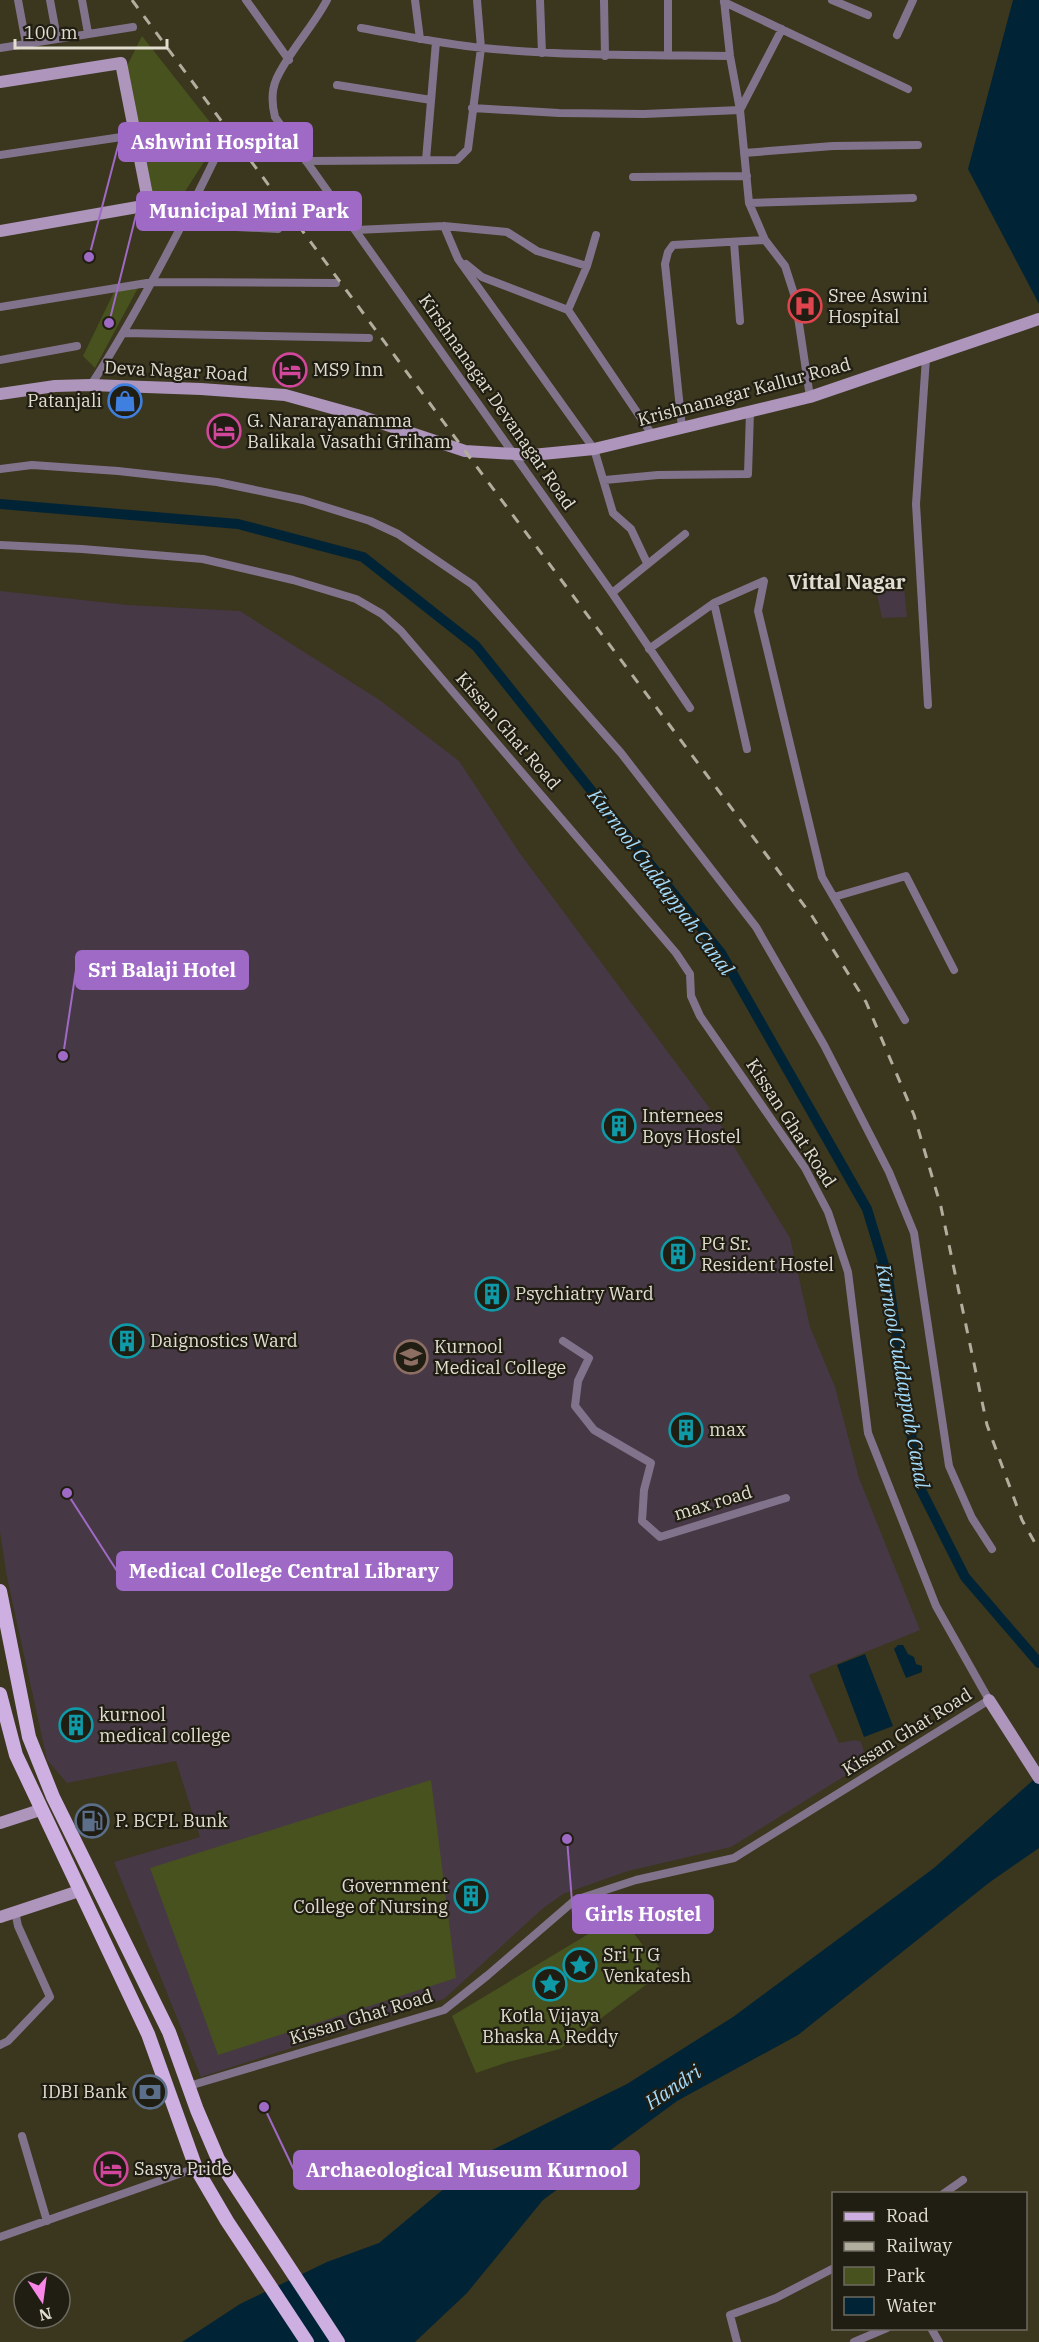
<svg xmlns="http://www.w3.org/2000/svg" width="1039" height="2342" font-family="'IBM Plex Serif',serif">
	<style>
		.education { fill: #473845 }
		.green { fill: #47521e }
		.water { fill: #002436 }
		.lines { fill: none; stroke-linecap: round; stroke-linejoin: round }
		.canal { stroke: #002436; stroke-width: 10 }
		.street { stroke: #82738c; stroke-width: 8 }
		.secondary { stroke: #ad95bc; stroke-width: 12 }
		.primary { stroke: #ceafe2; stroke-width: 14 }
		.rail { stroke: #b2ae9e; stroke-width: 3; stroke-dasharray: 10 10; stroke-linecap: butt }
		.labels { text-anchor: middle; stroke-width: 4.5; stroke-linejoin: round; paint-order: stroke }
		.poi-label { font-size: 18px; fill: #e1ded0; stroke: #201d13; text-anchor: start }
		.street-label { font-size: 18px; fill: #e1ded0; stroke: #201d13 }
		.neighbourhood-label { font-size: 20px; font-weight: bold; fill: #e1ded0; stroke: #201d13 }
		.water-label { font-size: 20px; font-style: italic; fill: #a3dbfb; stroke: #201d13 }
		.leader { fill: none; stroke: #9f6ac5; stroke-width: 2 }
		.callout-dot { fill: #9f6ac5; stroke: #201d13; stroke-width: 2 }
		.callout { fill: #9f6ac5; stroke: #9f6ac5; stroke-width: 2 }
		.callout-label { font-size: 20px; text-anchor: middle; font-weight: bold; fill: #fff }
	</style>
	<rect width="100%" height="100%" fill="#3b361e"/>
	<path class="education" d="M903 577 907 617 882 618 874 580Z
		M0 591 128 605 240 611 381 701 459 761 519 852 714 1114 790 1238 810 1327 835 1387 859 1478 920 1630 809 1675 839 1743 855 1740 861 1742 867 1762 731 1847 628 1871 563 1894 541 1910 444 1999 201 2077 114 1862 200 1837 176 1761 67 1783 47 1760 7 1577 0 1532Z"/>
	<path class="green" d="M142 36 224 140 213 148 182 196 150 199 125 70Z
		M139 286 95 368 83 356 115 290Z
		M431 1780 456 1978 218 2055 150 1868Z
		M620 1915 663 1972 560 2049 508 2062 476 2073 452 2016Z"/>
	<path class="water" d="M1013 0H1039V304L968 169Z
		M898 1645H903L908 1654 914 1657 916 1664 922 1666V1672L906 1678 894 1649Z
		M865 1654 893 1726 864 1737 837 1665Z
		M1039 1775V1848L990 1882 798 2035 677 2101 543 2200 467 2293 415 2342H182L240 2304 327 2262 379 2243 488 2152 627 2084 733 2017 934 1868Z"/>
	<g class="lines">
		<path class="canal" d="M0 504 238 524 363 557 476 646 721 953 867 1209 888 1278 919 1486 965 1577 1039 1663"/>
		<path class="street" d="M18 0 26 43
			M50 0 57 38
			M82 0 88 33
			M246 0 289 60
			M327 0C313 27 287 54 276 80 271 92 272 105 275 117L612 593 690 708
			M415 0 420 39
			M540 0 542 53
			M604 0 605 56
			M724 0 730 56 740 110 749 203 765 240 785 266 795 297 810 397
			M832 0 868 15
			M724 2 908 89
			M361 28C401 35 442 44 483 48 565 56 648 55 730 56
			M897 35 913 0
			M0 48 133 27
			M668 55V0
			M337 85 431 100
			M472 108 559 113 644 114 740 110 782 29
			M744 153 833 146 918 145
			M0 155 135 135
			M426 160 436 42
			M306 161 457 160 468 149 481 48 477 0
			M633 177 747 176
			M195 203 196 225 278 229
			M749 203 913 198
			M444 226 458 259 594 449 613 513 631 529 647 563
			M356 230 444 226 507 232 537 251 587 266
			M734 242 740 321
			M466 264 482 277 568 310 653 436
			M0 307 153 282 336 283
			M568 310 587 266 596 235
			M125 333 369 338
			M926 358 916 504 928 705
			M0 360 77 346
			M91 385C140 309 181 229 220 148
			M682 428 665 264 668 252 673 245 765 240
			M0 469 32 465 118 471 217 482 303 500 370 521 398 534 473 585 621 753 756 927 824 1045 889 1172 914 1233 949 1466 972 1518 992 1549
			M605 480 658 475 748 474 750 412
			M0 545 82 549 203 559 293 580 356 599 382 614 401 631 676 953 690 974 691 996 700 1016 805 1168 828 1212 848 1272 868 1433 936 1606 989 1700 734 1858 636 1880 575 1900 488 1975 444 2010 189 2086
			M612 593 685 534
			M714 603 764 581 758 611 822 877 905 1020
			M649 649 714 603 747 749
			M834 897 906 876 954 970
			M563 1341 589 1358 578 1381 575 1406 594 1430 651 1463 644 1490 642 1521 660 1537 786 1498
			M0 2045 8 2041 50 1997 18 1926 15 1911
			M22 2136 47 2221
			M943 2194 963 2180
			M0 2237 196 2168
			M931 2328 939 2342
			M737 2342 730 2315 776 2298 834 2268
			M854 2342 887 2328"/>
		<path class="secondary" d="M0 82 121 63 149 205
			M0 231 149 205 195 201
			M0 394 55 386 91 385 201 389 285 395 357 415 465 451 532 455 594 449 810 397 1039 319
			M989 1700 1039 1778
			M0 1823 40 1810
			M0 1917 79 1891"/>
		<path class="primary" d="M0 1591 29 1737 53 1797 169 2032 197 2110 218 2159 338 2342
			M0 1694 16 1755 148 2034 196 2168 227 2221 307 2342"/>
		<path class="rail" d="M132 0 465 451 812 916 866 1002 914 1115 941 1207 987 1425 1022 1520 1039 1550"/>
	</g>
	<defs>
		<symbol id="hospital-ring" viewBox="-11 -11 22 22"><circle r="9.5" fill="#201d13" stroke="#e0444e" stroke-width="1.5"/><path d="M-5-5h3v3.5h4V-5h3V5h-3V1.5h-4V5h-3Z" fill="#e0444e"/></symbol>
		<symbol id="hotel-ring" viewBox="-11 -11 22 22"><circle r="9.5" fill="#201d13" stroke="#d1479c" stroke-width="1.5"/><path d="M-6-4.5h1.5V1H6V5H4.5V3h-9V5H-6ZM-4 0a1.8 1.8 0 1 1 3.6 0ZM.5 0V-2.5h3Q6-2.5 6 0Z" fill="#d1479c"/></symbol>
		<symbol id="shop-ring" viewBox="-11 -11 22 22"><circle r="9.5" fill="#201d13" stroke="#3f7fe0" stroke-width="1.5"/><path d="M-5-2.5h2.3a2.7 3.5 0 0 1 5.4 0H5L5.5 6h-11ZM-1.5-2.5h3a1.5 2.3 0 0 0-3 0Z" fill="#3f7fe0"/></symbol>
		<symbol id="building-ring" viewBox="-11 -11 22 22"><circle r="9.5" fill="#201d13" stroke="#0f9aa8" stroke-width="1.5"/><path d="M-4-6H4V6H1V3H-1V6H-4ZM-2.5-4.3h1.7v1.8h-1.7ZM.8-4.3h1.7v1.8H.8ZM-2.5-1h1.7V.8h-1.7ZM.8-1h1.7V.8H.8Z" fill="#0f9aa8"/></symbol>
		<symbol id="university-ring" viewBox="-11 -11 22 22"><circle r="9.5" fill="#201d13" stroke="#8d6e63" stroke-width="1.5"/><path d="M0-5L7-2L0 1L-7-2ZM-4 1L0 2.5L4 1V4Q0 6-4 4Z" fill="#8d6e63"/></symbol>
		<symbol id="fuel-ring" viewBox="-11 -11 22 22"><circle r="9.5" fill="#201d13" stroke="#5c6f8a" stroke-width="1.5"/><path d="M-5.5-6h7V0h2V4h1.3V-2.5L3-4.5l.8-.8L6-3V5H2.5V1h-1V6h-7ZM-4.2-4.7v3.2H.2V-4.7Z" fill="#5c6f8a"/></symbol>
		<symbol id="sight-ring" viewBox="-11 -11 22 22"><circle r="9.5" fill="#201d13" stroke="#0f9aa8" stroke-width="1.5"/><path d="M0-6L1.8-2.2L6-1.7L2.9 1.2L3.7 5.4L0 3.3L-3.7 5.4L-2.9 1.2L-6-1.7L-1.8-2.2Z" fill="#0f9aa8"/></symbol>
		<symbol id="bank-ring" viewBox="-11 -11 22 22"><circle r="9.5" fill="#201d13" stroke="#5c6f8a" stroke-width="1.5"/><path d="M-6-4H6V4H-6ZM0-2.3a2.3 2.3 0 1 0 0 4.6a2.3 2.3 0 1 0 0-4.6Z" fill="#5c6f8a"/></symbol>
	</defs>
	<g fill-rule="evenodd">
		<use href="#hospital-ring" x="786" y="287" width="38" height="38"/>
		<use href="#hotel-ring" x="271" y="351" width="38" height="38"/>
		<use href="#shop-ring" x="106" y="382" width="38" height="38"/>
		<use href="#hotel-ring" x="205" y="412" width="38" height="38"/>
		<use href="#building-ring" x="600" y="1107" width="38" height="38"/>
		<use href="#building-ring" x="659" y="1235" width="38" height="38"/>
		<use href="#building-ring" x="473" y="1275" width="38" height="38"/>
		<use href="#building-ring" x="108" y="1322" width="38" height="38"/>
		<use href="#university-ring" x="392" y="1338" width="38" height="38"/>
		<use href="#building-ring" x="667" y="1411" width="38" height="38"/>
		<use href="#building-ring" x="57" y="1706" width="38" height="38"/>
		<use href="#fuel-ring" x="73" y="1802" width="38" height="38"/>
		<use href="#building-ring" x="452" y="1877" width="38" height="38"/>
		<use href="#sight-ring" x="561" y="1946" width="38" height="38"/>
		<use href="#sight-ring" x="531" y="1965" width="38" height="38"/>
		<use href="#bank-ring" x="131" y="2073" width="38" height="38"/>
		<use href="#hotel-ring" x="92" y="2150" width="38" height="38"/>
	</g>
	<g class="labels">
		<g class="poi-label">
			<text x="828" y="302">Sree Aswini<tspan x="828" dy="21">Hospital</tspan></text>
			<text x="313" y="376">MS9 Inn</text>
			<text x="102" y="407" text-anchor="end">Patanjali</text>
			<text x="247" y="427">G. Nararayanamma<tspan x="247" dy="21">Balikala Vasathi Griham</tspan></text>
			<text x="642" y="1122">Internees<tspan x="642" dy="21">Boys Hostel</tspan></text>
			<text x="701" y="1250">PG Sr.<tspan x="701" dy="21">Resident Hostel</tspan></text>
			<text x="515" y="1300">Psychiatry Ward</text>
			<text x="150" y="1347">Daignostics Ward</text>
			<text x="434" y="1353">Kurnool<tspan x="434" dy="21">Medical College</tspan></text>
			<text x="709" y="1436">max</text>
			<text x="99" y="1721">kurnool<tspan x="99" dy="21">medical college</tspan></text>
			<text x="115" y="1827">P. BCPL Bunk</text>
			<text x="448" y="1892" text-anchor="end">Government<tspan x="448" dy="21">College of Nursing</tspan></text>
			<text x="603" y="1961">Sri T G<tspan x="603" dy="21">Venkatesh</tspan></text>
			<text x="550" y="2022" text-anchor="middle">Kotla Vijaya<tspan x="550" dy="21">Bhaska A Reddy</tspan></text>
			<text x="127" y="2098" text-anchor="end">IDBI Bank</text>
			<text x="134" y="2175">Sasya Pride</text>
		</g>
		<g class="street-label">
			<text transform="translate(176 371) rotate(3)" y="6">Deva Nagar Road</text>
			<text transform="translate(744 392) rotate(-15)" y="6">Krishnanagar Kallur Road</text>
			<text transform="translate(497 402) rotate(55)" y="6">Kirshnanagar Devanagar Road</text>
			<text transform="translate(508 731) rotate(49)" y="6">Kissan Ghat Road</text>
			<text transform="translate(791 1123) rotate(57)" y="6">Kissan Ghat Road</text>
			<text transform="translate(713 1503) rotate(-17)" y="6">max road</text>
			<text transform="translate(907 1732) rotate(-32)" y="6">Kissan Ghat Road</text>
			<text transform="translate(361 2017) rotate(-17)" y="6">Kissan Ghat Road</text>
		</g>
		<g class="neighbourhood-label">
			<text x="847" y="589">Vittal Nagar</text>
		</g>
		<g class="water-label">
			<text transform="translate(661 882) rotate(53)" y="7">Kurnool Cuddappah Canal</text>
			<text transform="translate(903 1376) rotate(80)" y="7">Kurnool Cuddappah Canal</text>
			<text transform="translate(673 2087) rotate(-34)" y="7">Handri</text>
		</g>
	</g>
	<path class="leader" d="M89 257L119 142M109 323L137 211M63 1056L76 970M67 1493L117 1571M567 1839L573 1914M264 2107L294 2170"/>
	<g class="callout-dot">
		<circle cx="89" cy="257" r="6"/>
		<circle cx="109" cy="323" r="6"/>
		<circle cx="63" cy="1056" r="6"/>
		<circle cx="67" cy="1493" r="6"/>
		<circle cx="567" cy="1839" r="6"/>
		<circle cx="264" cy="2107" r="6"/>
	</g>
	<g class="callout">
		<rect x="119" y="123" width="193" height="38" rx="6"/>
		<rect x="137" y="192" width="224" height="38" rx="6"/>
		<rect x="76" y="951" width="172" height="38" rx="6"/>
		<rect x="117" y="1552" width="335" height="38" rx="6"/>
		<rect x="573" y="1895" width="140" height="38" rx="6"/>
		<rect x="294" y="2151" width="345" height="38" rx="6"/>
	</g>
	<g class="callout-label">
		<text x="215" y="149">Ashwini Hospital</text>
		<text x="249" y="218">Municipal Mini Park</text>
		<text x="162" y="977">Sri Balaji Hotel</text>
		<text x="284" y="1578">Medical College Central Library</text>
		<text x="643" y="1921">Girls Hostel</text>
		<text x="467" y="2177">Archaeological Museum Kurnool</text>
	</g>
	<rect x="832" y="2192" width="195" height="138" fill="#201d13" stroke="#6d6a5f" stroke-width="1.5"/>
	<rect x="844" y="2212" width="30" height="9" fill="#ceafe2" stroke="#6d6a5f" stroke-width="1.5"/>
	<text x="886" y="2222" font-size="18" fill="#e1ded0">Road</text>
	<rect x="844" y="2242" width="30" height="9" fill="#b2ae9e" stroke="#6d6a5f" stroke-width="1.5"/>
	<text x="886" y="2252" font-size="18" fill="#e1ded0">Railway</text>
	<rect x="844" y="2267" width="30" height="18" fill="#47521e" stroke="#6d6a5f" stroke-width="1.5"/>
	<text x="886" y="2282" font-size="18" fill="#e1ded0">Park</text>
	<rect x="844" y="2297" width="30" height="18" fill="#002436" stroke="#6d6a5f" stroke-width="1.5"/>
	<text x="886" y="2312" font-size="18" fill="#e1ded0">Water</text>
	<g transform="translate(42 2300) rotate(167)"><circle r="28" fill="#201d13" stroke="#6d6a5f" stroke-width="1.5"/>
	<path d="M0-4.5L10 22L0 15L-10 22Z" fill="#fa87e7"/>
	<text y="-9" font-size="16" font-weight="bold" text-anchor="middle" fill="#e1ded0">N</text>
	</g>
	<path d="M15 39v9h152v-9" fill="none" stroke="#e1ded0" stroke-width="3"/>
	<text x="24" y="39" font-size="18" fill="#e1ded0" stroke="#201d13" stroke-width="4.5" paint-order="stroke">100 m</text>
</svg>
